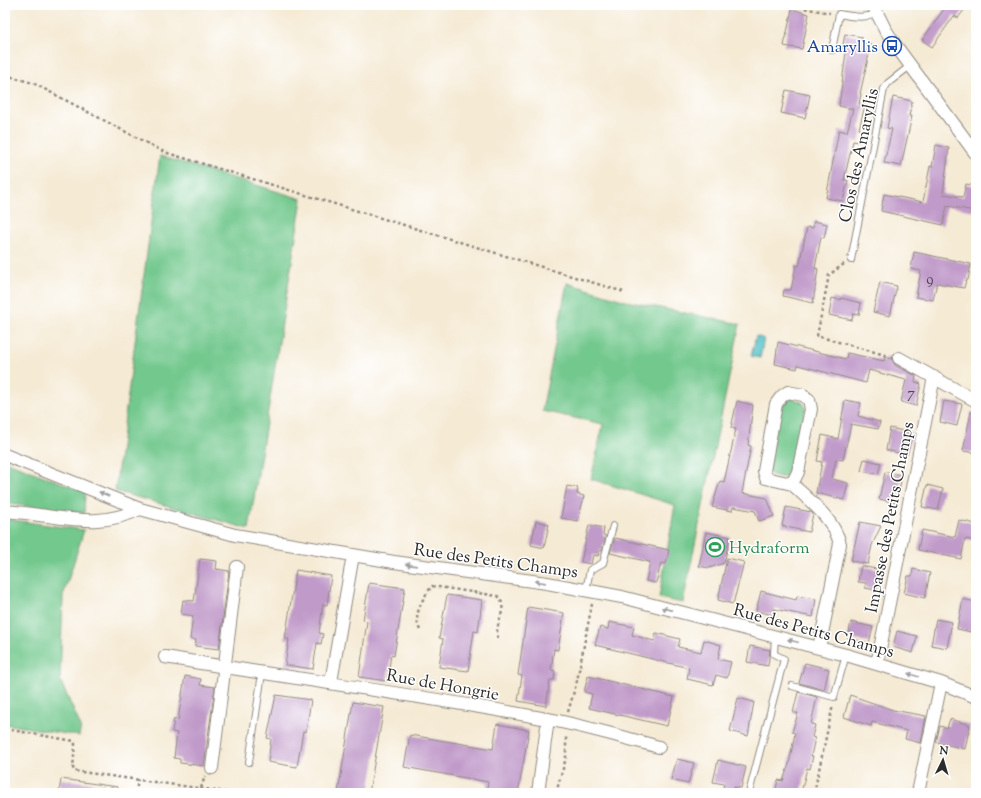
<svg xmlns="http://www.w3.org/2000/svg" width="981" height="798" font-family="'Sorts Mill Goudy',serif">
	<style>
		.green { fill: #72c88d; stroke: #4e7a5c }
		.water { fill: #54c2c9; stroke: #40767a }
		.building { fill: #c09ac9 }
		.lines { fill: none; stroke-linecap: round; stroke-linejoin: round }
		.service-casing { stroke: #908a80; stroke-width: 8 }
		.minor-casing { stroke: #908a80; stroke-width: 14 }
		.path { stroke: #908a80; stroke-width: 2.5; stroke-dasharray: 3 3; stroke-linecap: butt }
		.service { stroke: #fff; stroke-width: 6 }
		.minor { stroke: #fff; stroke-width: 12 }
		.oneway { fill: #a0a0a0 }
		.labels { text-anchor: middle; stroke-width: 3; stroke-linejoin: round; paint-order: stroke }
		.number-label { font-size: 15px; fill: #504752 }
		.transit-label { font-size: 17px; fill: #164399; stroke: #fff; text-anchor: end }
		.street-label { font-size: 17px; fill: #2b2b2b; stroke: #fff }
		.leisure-label { font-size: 17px; fill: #27864d; stroke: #fff; text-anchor: start }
	</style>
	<rect width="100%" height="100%" fill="#fff"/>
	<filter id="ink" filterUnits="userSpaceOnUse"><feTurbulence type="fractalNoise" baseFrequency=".025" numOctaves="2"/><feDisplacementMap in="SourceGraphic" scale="8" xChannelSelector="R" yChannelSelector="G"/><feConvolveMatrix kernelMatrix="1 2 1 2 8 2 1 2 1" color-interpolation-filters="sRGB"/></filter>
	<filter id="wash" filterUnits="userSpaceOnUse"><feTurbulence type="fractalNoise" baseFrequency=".012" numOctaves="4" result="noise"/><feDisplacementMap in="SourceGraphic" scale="16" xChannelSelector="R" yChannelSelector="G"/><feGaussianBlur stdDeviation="0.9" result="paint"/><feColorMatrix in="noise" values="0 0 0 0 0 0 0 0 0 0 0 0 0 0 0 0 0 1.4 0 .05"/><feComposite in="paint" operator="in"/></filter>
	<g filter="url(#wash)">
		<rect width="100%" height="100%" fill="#f5ead4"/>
		<path class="green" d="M160 156 302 199 249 529 115 491Z
			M567 283 626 301 740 324 683 603 659 598 675 505 591 479 603 424 542 411Z
			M793 398 803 403 806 408 792 471C786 481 780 477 770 474L768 468 779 411 785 399Z
			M5 461 85 492 84 514 5 503Z
			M5 519 84 530 63 596 60 680 81 727 79 736 5 724Z"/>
		<path class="water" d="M756 336 764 339 760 358 751 356Z"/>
		<g id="blocks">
			<path class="building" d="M938 5H968L958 18 954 16 932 47 922 40 944 9Z
				M792 9 809 14 802 49 784 46Z
				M845 34 862 37V43L871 45 860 94H861L859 104 865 105 859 129 862 130 859 142 853 141 844 180H848L843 201 826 198 839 130 847 132 853 109 839 106 846 52 842 50Z
				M786 90 810 95 805 118 781 113Z
				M893 97 912 101 909 116H912L901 166 884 163 892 129 887 128Z
				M936 145 949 148 943 194 963 197 966 184 976 186 975 211 947 206 943 225 881 211 884 194 923 202 930 166 932 167Z
				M814 221 827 224 824 238 821 237 815 268 818 269 813 303 783 296 784 290H791L796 265 799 266 807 227 813 228Z
				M914 252 971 264 968 280H966L964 288 937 283 933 300 916 297 921 271 911 269Z
				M880 282 897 286 890 316 873 312Z
				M832 298 840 300 841 298 861 303 859 315 853 314 852 320 829 315Z
				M778 342 846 359 847 353 884 361 885 357 892 359 895 365 916 376 915 382 921 384 916 406 901 402 906 380 869 370 866 383 798 365 797 369 775 364Z
				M845 400 861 403 858 416 880 422 878 429 851 424 843 460 836 459 832 479 848 483 844 500 816 493 822 462 817 461 822 435 838 439Z
				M737 401 753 405 748 445 751 446 742 493 767 498 774 516 759 521 755 511 733 507 732 511 712 507 720 481 724 482 736 429 731 428Z
				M944 401 962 404 957 426 940 422Z
				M971 412H976V453L963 451Z
				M890 428 912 433 907 455 886 450Z
				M864 459 881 463 878 474 861 471Z
				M885 472 902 475 897 503 879 499Z
				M927 485 943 489 938 510 922 507Z
				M567 486 578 488 577 494 584 496 578 521 561 518Z
				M786 507 811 512 813 514 809 532 782 526Z
				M959 520 976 524V541L965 539 961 559 918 550 922 530 955 537Z
				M536 521 549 524 544 548 531 545Z
				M860 522 881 526 872 545 868 564 851 561Z
				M589 525 604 528 603 535 606 536 602 551 600 550 598 556 593 555 591 564 581 562Z
				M706 532 730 537 724 563 709 568 699 566Z
				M615 538 669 550 666 564 661 563 656 583 646 581 650 562 610 553Z
				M727 558 744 562 733 604 718 600Z
				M200 559 217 561 216 569 229 571 219 649 195 646 196 640 190 639 193 616 181 614 183 600 194 601Z
				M861 566 881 570 875 590 865 588 866 583 858 582Z
				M913 569 930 573 925 598 904 593 908 576H912Z
				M296 570 331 576 327 605 323 604 319 633 323 634 321 644 317 643 313 669 285 665 289 639H285Z
				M369 583 405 588 394 656 391 655 387 681 359 677 367 621 363 620Z
				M761 591 796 600 797 596 816 599 813 617 774 609 773 615 756 611Z
				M447 595 482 600 478 632 474 631 468 671 439 667 443 639 439 638Z
				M963 599 976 602V633L957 629Z
				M528 607 564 613 558 650 554 649 551 670 555 671 554 680H550L546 706 518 701 522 676 518 675Z
				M936 619 952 622 947 648 931 645Z
				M609 622 634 627 632 635 654 641 656 633 680 639 678 647 701 652 704 640 721 645 718 659 731 662 727 678 716 675 713 685 687 679 689 668 595 645 600 627 608 629Z
				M851 622 873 627 869 643 848 638Z
				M897 631 917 636 913 653 893 647Z
				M750 646 770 650 768 666 747 662Z
				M805 663 829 669 824 690 799 683Z
				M185 676 201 679 200 685 215 687 204 766 180 763V759L174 758 177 733 172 732 174 719 178 720Z
				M588 676 674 697 667 726 589 708 592 694 584 692Z
				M798 692 817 697 811 724 815 725 812 737 815 738 811 756H813L810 769 807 768 801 793H775L778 780 783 781 789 764 795 733 792 732 798 713H793Z
				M276 695 311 700 306 732 303 731 297 767 268 762 271 739 267 738Z
				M850 695 893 710 926 716 921 743 905 739 907 731 872 722 871 726 844 717Z
				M738 698 754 702 748 736 730 731Z
				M353 702 384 707 369 793H338Z
				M950 719 970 725 965 749 936 742 940 726 947 728Z
				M497 724 529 730 518 793H486L488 782 404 767 410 735 493 749Z
				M677 759 694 763 688 784 671 780Z
				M718 760 746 767 741 788 734 787 733 793 722 791 724 784 713 782Z
				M61 779 118 787 117 793H59Z"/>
		</g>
	</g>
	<g filter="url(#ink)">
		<use href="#blocks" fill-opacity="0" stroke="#908a80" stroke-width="1"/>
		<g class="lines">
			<defs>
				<path id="service" d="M832 50 839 14C853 17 864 18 878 14
					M851 260 884 89 888 83 910 66
					M586 590 590 570 603 563 613 526
					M792 686 834 697 846 655
					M249 762 262 673
					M749 793 784 659 774 654 775 636"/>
				<path id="minor" d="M873 5 885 29 896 46 976 154
					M899 358 976 401
					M788 392 803 395 809 400 811 409 798 472 792 484 766 478 764 471 776 404 782 396Z
					M5 455 140 509
					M792 484C810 501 834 519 840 544L819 648
					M5 511C16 512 28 513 39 515 77 520 104 526 140 509L235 535 394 562 547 583 622 597 846 655 941 683 976 697
					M165 657C293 679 421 695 547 719 585 726 622 737 659 747
					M877 664 934 377
					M331 682 353 555
					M212 768 237 567
					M538 793 548 719
					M918 793 941 683"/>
			</defs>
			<use href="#service" class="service-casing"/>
			<use href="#minor" class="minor-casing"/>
			<path class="path" d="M787 5 830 13
				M5 75 33 83 164 152 624 292
				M844 264 829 275 817 336 889 356
				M420 630C412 615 423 598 432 586L498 596C510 609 493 623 498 640
				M568 712 577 681 592 604
				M5 729 74 741 75 744 73 768 74 771 234 793
				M201 788 205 776
				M136 793 138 779
				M556 793 566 758V735
				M814 793 833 705"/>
			<use href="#service" class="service"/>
			<use href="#minor" class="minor"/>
		</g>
		<defs><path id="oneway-solid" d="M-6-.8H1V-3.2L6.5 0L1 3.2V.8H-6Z"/></defs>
		<g class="oneway">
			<use href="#oneway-solid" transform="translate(104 494) rotate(-157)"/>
			<use href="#oneway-solid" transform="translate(411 565) rotate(-172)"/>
			<use href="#oneway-solid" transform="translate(540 582) rotate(-172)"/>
			<use href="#oneway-solid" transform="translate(667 609) rotate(-166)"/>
			<use href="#oneway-solid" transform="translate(793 641) rotate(-165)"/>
			<use href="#oneway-solid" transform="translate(913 675) rotate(-163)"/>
		</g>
	</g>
	<defs>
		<symbol id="bus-ring" viewBox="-11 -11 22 22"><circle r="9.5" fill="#fff" stroke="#1a4fb4" stroke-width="1.5"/><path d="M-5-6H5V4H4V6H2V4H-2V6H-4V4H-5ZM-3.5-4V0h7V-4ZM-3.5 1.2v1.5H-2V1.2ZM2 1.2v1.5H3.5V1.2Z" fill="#1a4fb4"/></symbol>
		<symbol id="stadium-ring" viewBox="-11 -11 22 22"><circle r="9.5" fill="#fff" stroke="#2e9e5b" stroke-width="1.5"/><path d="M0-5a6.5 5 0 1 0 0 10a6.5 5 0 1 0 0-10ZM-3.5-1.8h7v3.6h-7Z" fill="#2e9e5b"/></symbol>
	</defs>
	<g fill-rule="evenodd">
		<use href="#bus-ring" x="881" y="35" width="22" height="22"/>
		<use href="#stadium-ring" x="704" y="536" width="22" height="22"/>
	</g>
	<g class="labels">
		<g class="number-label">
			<text x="930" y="284">9</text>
			<text x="911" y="398">7</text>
		</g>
		<g class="transit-label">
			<text x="878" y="52">Amaryllis</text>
		</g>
		<g class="street-label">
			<text transform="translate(858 155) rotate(-78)" y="6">Clos des Amaryllis</text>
			<text transform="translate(889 517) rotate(-79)" y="6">Impasse des Petits Champs</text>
			<text transform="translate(496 560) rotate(8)" y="6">Rue des Petits Champs</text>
			<text transform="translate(814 630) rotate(15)" y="6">Rue des Petits Champs</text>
			<text transform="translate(443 684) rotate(10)" y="6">Rue de Hongrie</text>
		</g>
		<g class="leisure-label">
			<text x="729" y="553">Hydraform</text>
		</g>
	</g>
	<rect width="981" height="798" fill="none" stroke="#fff" stroke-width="20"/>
	<g transform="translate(943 760) rotate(5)" stroke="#ffffff" stroke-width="3" paint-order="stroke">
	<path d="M0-3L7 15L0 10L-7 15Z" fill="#2b2b2b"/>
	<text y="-6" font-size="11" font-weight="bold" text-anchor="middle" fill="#2b2b2b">N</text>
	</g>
</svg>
